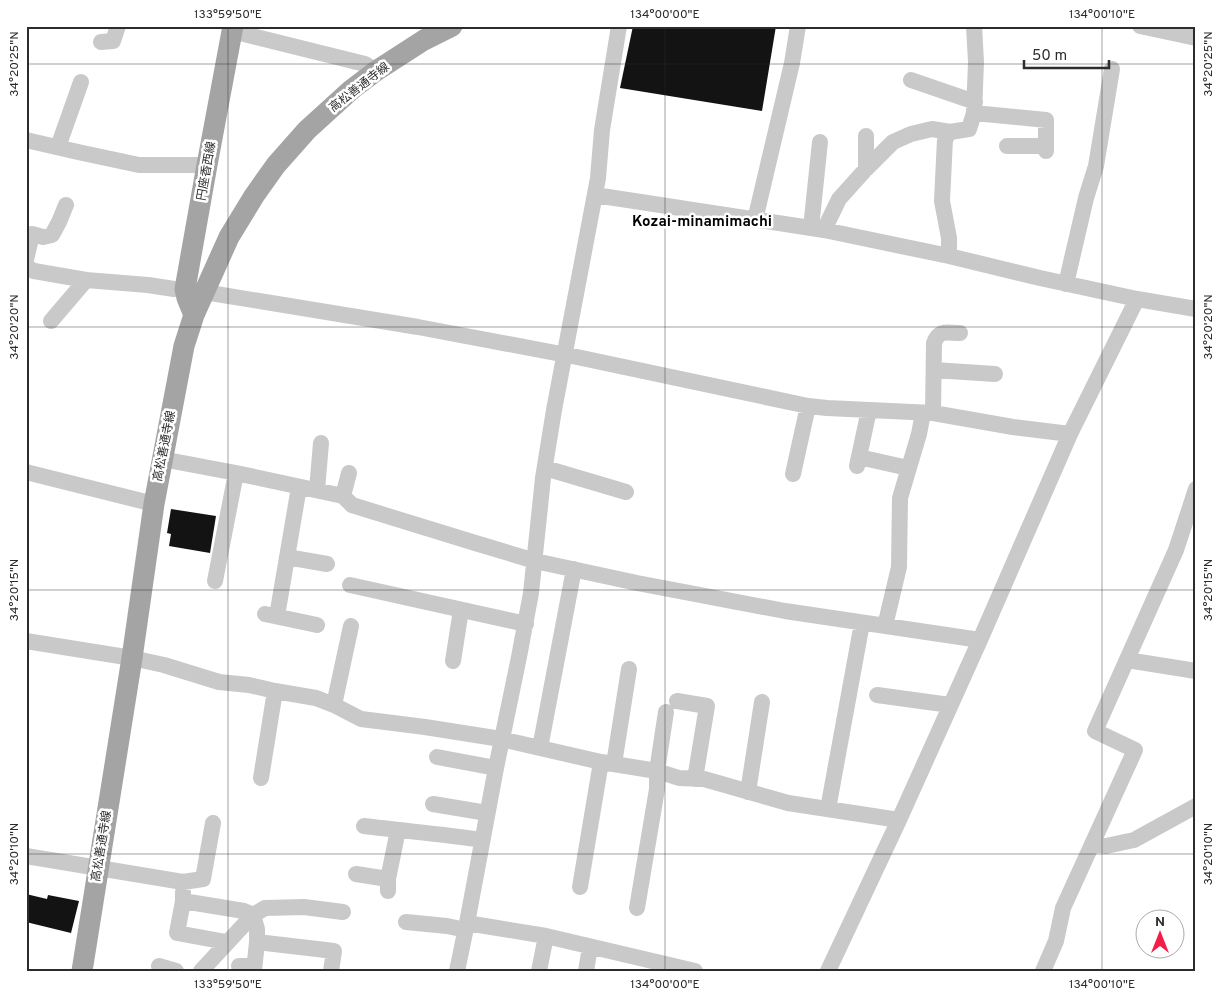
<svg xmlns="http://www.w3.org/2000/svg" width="1222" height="997" font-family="Overpass,'Noto Sans JP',sans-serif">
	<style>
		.building { fill: #131313 }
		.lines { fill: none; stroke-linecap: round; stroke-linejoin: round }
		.minor { stroke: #c9c9c9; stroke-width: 16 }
		.major { stroke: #a4a4a4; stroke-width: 21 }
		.ticks { fill: none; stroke: #2c2c2c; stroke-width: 1; stroke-opacity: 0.45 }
		.labels { text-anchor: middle; stroke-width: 5; stroke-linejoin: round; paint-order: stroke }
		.street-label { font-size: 12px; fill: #2c2c2c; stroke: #fff }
		.quarter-label { font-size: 15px; font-weight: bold; fill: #000; stroke: #fff }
		.neatline { fill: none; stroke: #2c2c2c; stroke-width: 2 }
		.ticks-label { font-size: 12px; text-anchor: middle; fill: #2c2c2c }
	</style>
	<rect width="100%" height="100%" fill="#fff"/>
	<path class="building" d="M633 26H776L762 111 620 88Z
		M171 509 216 516 210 553 169 546 171 534 167 533Z
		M26 894 47 899 48 895 79 901 71 933 26 922Z"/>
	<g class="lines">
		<path class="minor" d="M974 26 976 62 974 113
			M1140 26 1196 38
			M232 31 365 64 376 71
			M101 42 113 41 118 26
			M911 80 975 102
			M866 136V169
			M26 140 78 152 139 165H207
			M1007 146H1046
			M58 147 81 82
			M595 195 824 230 949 256 1040 278 1137 299 1196 309
			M755 220 792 63 798 26
			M811 228 820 142
			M824 230 839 199 866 169 893 142 911 134 932 129 950 132
			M949 256V238L942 201 945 139 950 132 969 129 974 113 1046 120V151
			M26 260 32 234 43 237 52 235 59 222 66 205
			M26 267 34 271 86 280 148 285 174 289H185
			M1066 284 1086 198 1096 166 1112 69
			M204 292 418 327 577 357 808 406 827 408 933 413 1013 427 1070 434
			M51 321 86 280
			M934 370 995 374
			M933 413 934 343C939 329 947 333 960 333
			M859 457 908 468
			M162 459 236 473 343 496 352 505 472 542 535 561 637 583 785 611 980 640
			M857 466 869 410
			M545 468 626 492
			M26 472 154 504
			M793 474 808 406
			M317 490 321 443
			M343 496 349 473
			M287 557 327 564
			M215 581 236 473
			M350 585 526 624
			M265 614 317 625
			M277 616 299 487
			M885 626 899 567 900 498 919 434 923 413
			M26 641 132 658 164 665 219 682 249 685 275 691 316 698 334 705 361 719 425 727 501 739 601 762 657 771 679 778 704 779 788 803 899 820
			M1127 660 1196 671
			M453 661 461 610
			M877 695 950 705
			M677 701 707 706 695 779
			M334 705 351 626
			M540 748 574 569
			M437 757 496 768
			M614 764 629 669
			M261 778 275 691
			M748 792 762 702
			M433 804 487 813
			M828 809 862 623
			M364 826C403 831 443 834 482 840
			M1093 843 1106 846 1134 840 1196 806
			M26 856 183 882 203 879 213 823
			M356 874 388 879
			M580 887 601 762
			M388 891V879L398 830
			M183 892V901L177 933 226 942
			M183 901 244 911 253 915 265 908 304 907 343 912
			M637 908 657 789V771L666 712
			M406 922 447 926 466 930
			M467 923 546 936 695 971
			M257 942 334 951 331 971
			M159 966 176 971
			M239 966H254
			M201 971 253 915 257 929V942L254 971
			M457 971 467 923 496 768 519 657 531 593 543 478 554 410 598 178 602 130 619 26
			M539 971 546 936
			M586 971 590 947
			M828 971 899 820 980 640 1070 434 1137 299
			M1043 971 1056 941 1063 908 1135 750 1095 731 1176 550 1196 489"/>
		<path class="major" d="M194 315 187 298 185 289 207 165 233 26
			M82 971 132 658 154 504 184 346 194 315 229 237 254 196 276 165 307 130 351 90 376 71 424 40 452 26"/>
	</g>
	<path class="ticks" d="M228 26V971M665 26V971M1102 26V971M26 64H1196M26 327H1196M26 590H1196M26 854H1196"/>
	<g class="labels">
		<g class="street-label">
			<text transform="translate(359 87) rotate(-38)" y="4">高松善通寺線</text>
			<text transform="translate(206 171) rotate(-80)" y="4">円座香西線</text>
			<text transform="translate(164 446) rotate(-79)" y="4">高松善通寺線</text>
			<text transform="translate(101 846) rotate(-81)" y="4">高松善通寺線</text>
		</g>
		<g class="quarter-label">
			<text x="702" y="226">Kozai-minamimachi</text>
		</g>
	</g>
	<rect width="1222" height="997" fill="none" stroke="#ffffff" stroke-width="55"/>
	<g transform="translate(1160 934)"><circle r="24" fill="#ffffff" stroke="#ababab"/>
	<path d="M0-4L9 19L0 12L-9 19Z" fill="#f31e47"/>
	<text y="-8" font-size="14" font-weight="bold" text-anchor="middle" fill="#2c2c2c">N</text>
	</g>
	<path d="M1024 60v8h85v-8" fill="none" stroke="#2c2c2c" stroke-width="2.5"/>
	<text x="1032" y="60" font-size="15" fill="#2c2c2c" stroke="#ffffff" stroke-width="4" paint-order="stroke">50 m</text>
	<rect x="28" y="28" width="1166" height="942" class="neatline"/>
	<g class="ticks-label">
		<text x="228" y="18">133°59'50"E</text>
		<text x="665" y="18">134°00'00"E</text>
		<text x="1102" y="18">134°00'10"E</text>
		<text transform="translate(14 64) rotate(-90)" y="4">34°20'25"N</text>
		<text transform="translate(1208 64) rotate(-90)" y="4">34°20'25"N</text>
		<text transform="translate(14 327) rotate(-90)" y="4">34°20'20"N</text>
		<text transform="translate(1208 327) rotate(-90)" y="4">34°20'20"N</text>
		<text transform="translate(14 590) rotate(-90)" y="4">34°20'15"N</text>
		<text transform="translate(1208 590) rotate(-90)" y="4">34°20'15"N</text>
		<text transform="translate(14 854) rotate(-90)" y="4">34°20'10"N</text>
		<text transform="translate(1208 854) rotate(-90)" y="4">34°20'10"N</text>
		<text x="228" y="988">133°59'50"E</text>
		<text x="665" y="988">134°00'00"E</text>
		<text x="1102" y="988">134°00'10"E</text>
	</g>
</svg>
